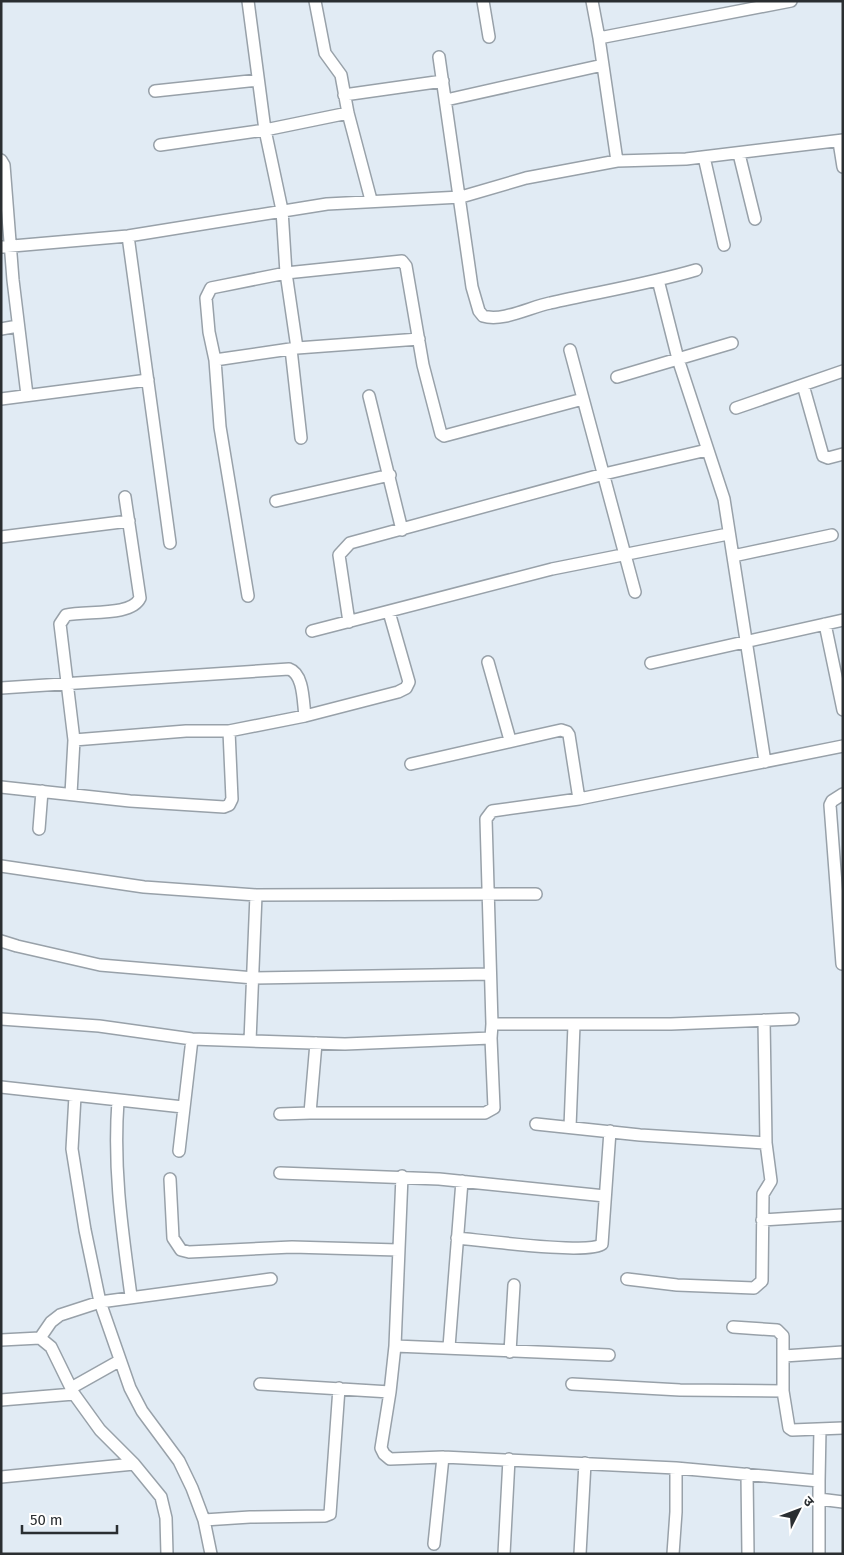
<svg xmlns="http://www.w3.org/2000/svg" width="844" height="1555" font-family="'Fira Sans','Noto Sans Devanagari',sans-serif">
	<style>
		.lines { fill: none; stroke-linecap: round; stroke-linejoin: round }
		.minor-casing { stroke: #98a1a9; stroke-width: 14 }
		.minor { stroke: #fff; stroke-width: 11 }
	</style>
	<rect width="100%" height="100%" fill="#e1ebf4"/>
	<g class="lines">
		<defs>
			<path id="minor" d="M315 1 325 53 341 75 348 113 371 200
				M483 1 489 37
				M592 1 599 38 617 161
				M599 38 791 1
				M439 57 472 287 479 311 483 316C503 322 530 307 550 303 599 292 648 284 696 270
				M155 91 258 80
				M344 95 443 81
				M446 100 603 65
				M839 142 843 167
				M160 145 265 130 248 1
				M739 154 755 219
				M704 157 724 245
				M1 160 4 165 13 280 27 395
				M128 236 170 543
				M1 247 128 236 327 204 461 197 526 178 617 161 686 159 843 140
				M658 280 678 359 724 499 765 762
				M1 329 18 326
				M297 348 286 273 282 210 265 130 348 113
				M291 349 301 438
				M570 350 635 592
				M215 360 297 348 419 339
				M617 377 732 343
				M803 385 823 456 828 458 843 454
				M369 396 402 530
				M1 399 148 380
				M736 408 843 371
				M276 501 390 475
				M1 537 129 521
				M733 556 832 535
				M248 596 220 427 215 360 209 332 206 298 211 288 286 273 402 261 406 266 423 365 441 434 444 436 583 399
				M349 622 339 555 350 543 604 474 707 450
				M825 624 843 710
				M312 631 552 569 728 534
				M488 662 510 740
				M651 663 843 620
				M1 688 289 669C304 674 303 702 305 716
				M74 740 186 731H229L305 716 398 692 406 688 409 682 389 612
				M411 764 561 730 567 732 569 735 579 799
				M1 787 130 801 224 807 229 805 232 799 229 731
				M71 794 74 740 60 624 66 615C86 610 131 617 140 598L125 497
				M39 829 42 791
				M1 866 144 887 256 895 536 894
				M1 941 17 946 100 965 254 978 490 974
				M842 964 830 805 832 801 843 794
				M1 1019 99 1026 192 1039 250 1041 345 1044 491 1038 492 1024H671L793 1019
				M492 1024 486 819 492 811 579 799 843 746
				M250 1041 256 895
				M316 1043 310 1113H485L494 1108 491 1038
				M1 1087 183 1107
				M75 1096 72 1149 85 1230 100 1302 130 1388 142 1411 179 1461 192 1488 204 1520 211 1554
				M118 1101C113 1169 122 1229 131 1296
				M280 1114 310 1113
				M536 1124 640 1135 766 1143 764 1020
				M570 1127 574 1025
				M179 1151 192 1039
				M280 1173 439 1179 605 1196
				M170 1179 173 1238 181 1250 189 1252 292 1247 398 1250
				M762 1220 842 1215
				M457 1238C480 1240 590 1255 602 1244L610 1131
				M627 1279 677 1285 754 1288 762 1281 763 1194 771 1181 766 1143
				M733 1327 777 1330 783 1336V1391L789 1428 792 1430 843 1428
				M40 1338 51 1322 60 1315 100 1302 271 1279
				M1 1340 40 1338 51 1347 74 1394 100 1430 134 1464 161 1497 166 1518 167 1554
				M395 1346 609 1355
				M449 1347 462 1181
				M510 1352 514 1285
				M784 1356 843 1352
				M260 1384 390 1392 395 1346 402 1176
				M572 1384 680 1390 783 1391
				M71 1388 119 1361
				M390 1392 381 1448 384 1454 390 1459 443 1457 676 1468 819 1481V1554
				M1 1400 74 1394
				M747 1474 748 1554
				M1 1477 134 1464
				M819 1481 820 1429
				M819 1499 843 1502
				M204 1520 250 1517 325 1516 330 1514 339 1388
				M434 1544 443 1457
				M504 1554 509 1459
				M580 1554 585 1463
				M673 1554 676 1512V1468"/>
		</defs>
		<use href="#minor" class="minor-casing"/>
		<use href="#minor" class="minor"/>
	</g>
	<rect width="844" height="1555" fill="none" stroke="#2a2e31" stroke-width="5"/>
	<g transform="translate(799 1510) rotate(48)" stroke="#ffffff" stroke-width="4" paint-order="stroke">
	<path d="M0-4L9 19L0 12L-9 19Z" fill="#2a2e31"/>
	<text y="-8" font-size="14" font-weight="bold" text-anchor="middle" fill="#2a2e31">उ</text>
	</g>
	<path d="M22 1525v8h95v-8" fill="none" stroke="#2a2e31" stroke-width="2.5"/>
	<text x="30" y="1525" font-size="15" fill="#2a2e31" stroke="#ffffff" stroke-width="4" paint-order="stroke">50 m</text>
</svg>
